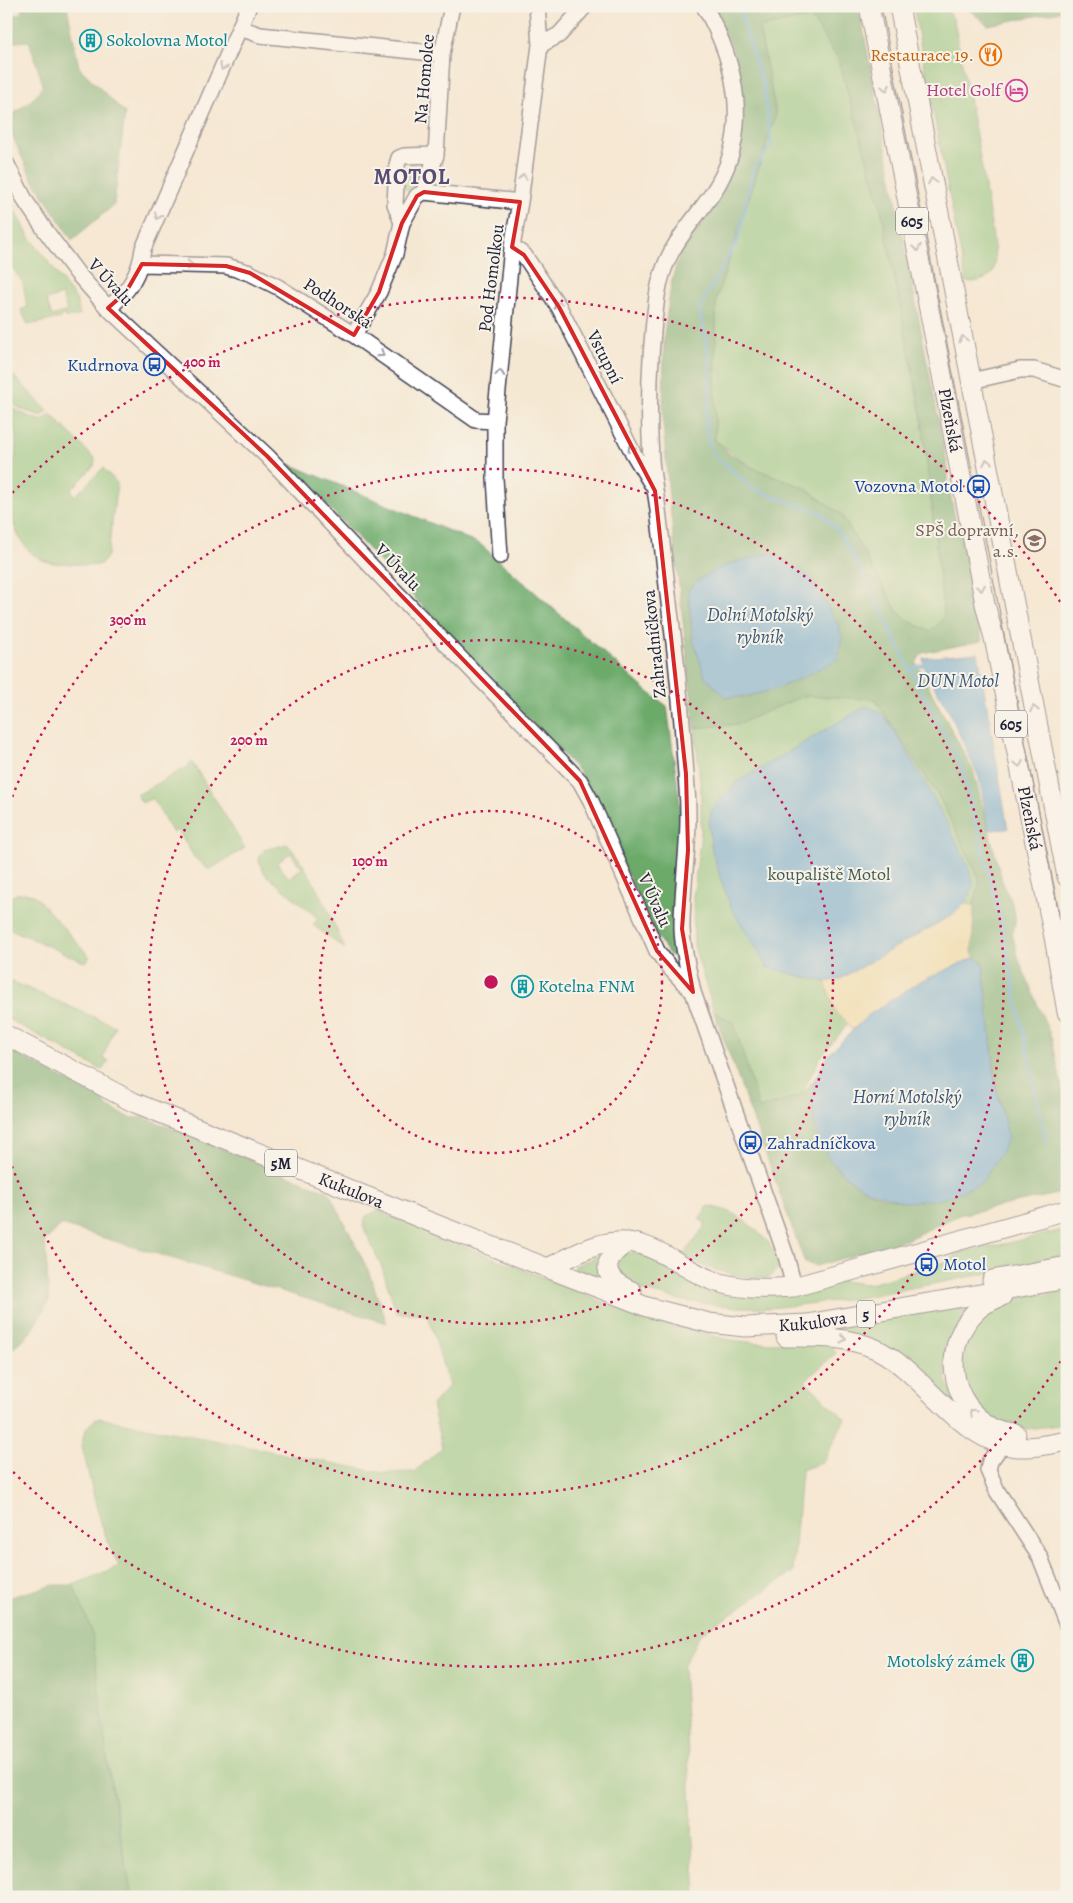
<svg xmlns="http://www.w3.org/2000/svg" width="1073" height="1903" font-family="Alegreya,serif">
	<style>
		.green { fill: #86c47b; stroke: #54735b; fill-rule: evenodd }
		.forest { fill: #6caa6b; stroke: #476653; fill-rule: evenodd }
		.sand { fill: #eeda9e; stroke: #887e6c }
		.water { fill: #5ca4d3; stroke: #3f6387 }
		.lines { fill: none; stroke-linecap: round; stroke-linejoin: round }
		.stream { stroke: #5ca4d3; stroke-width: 3 }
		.minor-casing { stroke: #424052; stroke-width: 18 }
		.major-casing { stroke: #424052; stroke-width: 21 }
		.minor { stroke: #fff; stroke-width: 15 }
		.major { stroke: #fff; stroke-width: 19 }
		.tram { stroke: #22223b; stroke-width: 1 }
		.oneway { stroke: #9c9ca7 }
		.marked { fill: none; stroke: #d62828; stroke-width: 4; stroke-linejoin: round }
		.ring { fill: none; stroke: #c2185b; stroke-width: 2.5; stroke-dasharray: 2.5 5 }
		.labels { text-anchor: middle; stroke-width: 4; stroke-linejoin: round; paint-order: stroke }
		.shield { fill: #f7f3e8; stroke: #62616f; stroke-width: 1 }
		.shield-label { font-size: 16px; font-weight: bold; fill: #22223b }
		.culture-label { font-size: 18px; fill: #0d838f; stroke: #f7f3e8; text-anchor: start }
		.food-label { font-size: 18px; fill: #c56008; stroke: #f7f3e8; text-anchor: end }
		.street-label { font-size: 18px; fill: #22223b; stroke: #f7f3e8 }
		.hotel-label { font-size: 18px; fill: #b23c85; stroke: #f7f3e8; text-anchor: end }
		.transit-label { font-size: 18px; fill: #164399; stroke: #f7f3e8; text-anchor: end }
		.education-label { font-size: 18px; fill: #785e54; stroke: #f7f3e8; text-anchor: end }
		.park-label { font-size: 18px; fill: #455b51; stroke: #f7f3e8 }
		.water-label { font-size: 19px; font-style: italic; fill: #395678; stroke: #f7f3e8 }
		.district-label { font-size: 22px; font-weight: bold; letter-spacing: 1px; fill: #594b73; stroke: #f7f3e8 }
		.centre { fill: #c2185b; stroke: #f7f3e8; stroke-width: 2.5 }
		.ring-label { font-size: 15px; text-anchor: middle; font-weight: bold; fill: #c2185b; stroke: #f7f3e8; stroke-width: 4; stroke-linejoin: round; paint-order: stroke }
	</style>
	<rect width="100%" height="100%" fill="#f7f3e8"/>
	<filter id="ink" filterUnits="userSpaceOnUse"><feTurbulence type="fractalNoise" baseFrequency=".02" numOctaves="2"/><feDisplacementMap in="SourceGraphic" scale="10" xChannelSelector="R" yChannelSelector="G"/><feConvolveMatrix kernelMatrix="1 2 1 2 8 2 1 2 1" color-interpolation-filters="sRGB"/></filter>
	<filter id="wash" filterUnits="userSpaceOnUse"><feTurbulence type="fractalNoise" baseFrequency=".0096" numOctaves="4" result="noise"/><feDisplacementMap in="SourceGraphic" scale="20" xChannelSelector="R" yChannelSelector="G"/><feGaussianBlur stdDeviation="1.12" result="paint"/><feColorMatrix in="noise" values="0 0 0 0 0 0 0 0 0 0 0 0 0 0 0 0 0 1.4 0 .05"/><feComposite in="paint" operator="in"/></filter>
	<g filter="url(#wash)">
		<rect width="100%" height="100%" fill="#f5e8d3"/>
		<path class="green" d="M913 6H945L954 20C965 82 979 144 988 207 990 219 997 257 994 268 990 281 977 282 966 282Z
			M811 17 838 59 881 208 922 419 944 617 939 624 930 631 912 623 898 612 842 515 805 488 751 467 715 440 716 301 776 114 759 28Z
			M410 165 418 166 422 171C421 179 415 189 408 191 400 187 403 177 403 170Z
			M6 194 29 236 76 299 80 315 67 318 65 315 60 316 61 318 28 325 21 310 27 307 23 283 6 259ZM62 295 67 311 52 316 46 300Z
			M6 368 48 411 42 416 23 410 6 400Z
			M6 404C13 408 37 423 45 420 45 419 50 414 51 414L95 459 94 466 71 490 75 496 103 468 117 483 108 555C102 570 87 565 75 564 66 563 56 564 48 562 17 553 7 513 9 485 10 471 17 458 16 444 16 436 15 429 12 422 10 415 6 411 6 404Z
			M803 696 875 698 940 799 980 880 974 905 972 953 896 989 847 1025 820 1058 800 1096 759 1109 734 1023 714 1012 694 946 693 897 701 833V793L695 728 738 724Z
			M192 762 245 848 209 870 194 857 178 830 173 833 152 798 142 803 137 795 189 766 188 765Z
			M287 844C311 869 331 917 345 949L313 925 318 918 265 874 259 862 260 856 264 850ZM290 853 302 868 289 878 277 863Z
			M24 893 34 895 90 957 87 961 84 962 6 927V899L17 894Z
			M6 979 115 1026 103 1058 109 1061 102 1070 6 1018Z
			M708 1206C715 1208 723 1209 730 1212 745 1219 797 1258 771 1276 761 1283 716 1271 704 1266 697 1263 691 1258 684 1255L706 1224 699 1219Z
			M378 1211 635 1315 729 1340 761 1343 829 1342 836 1353 805 1381 845 1419 822 1463 801 1470 793 1572 700 1634 683 1666 696 1897H132L78 1598 73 1585 119 1566C99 1529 92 1487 82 1446 83 1433 87 1423 99 1418L383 1473 414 1472 442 1448 432 1405 449 1386 428 1315 397 1313 381 1265 363 1226 366 1216Z
			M1067 1229V1254L1037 1260V1264L853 1299 769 1308 736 1307 684 1301 633 1288 615 1275 620 1255 634 1252 656 1260 703 1286 842 1281 864 1284 874 1283 945 1262 962 1252 1000 1245Z
			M603 1253 602 1280 575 1270V1266Z
			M1067 1291V1424L1026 1429 1013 1428 995 1421 970 1399 960 1357 975 1323 998 1304 1043 1292 1044 1295Z
			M979 1298 946 1354V1378L955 1404 823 1328Z"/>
		<path class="forest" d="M24 6H67L79 67 125 113 114 205 72 240 31 177 6 122V120L35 97 43 85 29 41 6 43V16L20 14Z
			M713 6H856L862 23 948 470V482L958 534H961L982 641 922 653 916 663 973 770 1004 888C1012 899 1020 919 1012 933L1019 960 1052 1039 1067 1112V1192L959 1215 906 1240 816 1266 805 1263 714 1012 734 1023 759 1109 800 1096 815 1079C807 1124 825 1171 867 1191 878 1197 893 1199 905 1202L1008 1137 996 1086 983 963 975 957 972 953 974 905 980 880 940 799 875 699 803 696 738 724 695 728 669 498 663 423 664 334 672 279 680 253 722 192 740 145 744 101 739 73 731 45ZM811 17 838 59 881 208 922 419 944 617 939 624 930 631 912 623 898 612 842 515 805 488 751 467 729 453 715 440 716 300 776 114 759 28ZM748 559 809 576 838 625 842 638 748 697H726L705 677 693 640 688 591 696 581 730 565Z
			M964 6H1067V10L988 25Z
			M287 463 480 544 648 692 667 706 683 828 675 936 676 954 672 956 669 954 656 935 581 774Z
			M6 1048 58 1076 100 1096 108 1107 131 1118 144 1117 329 1192 368 1270 387 1323 61 1225 45 1241 49 1301 30 1333 6 1355Z
			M54 1585H73L92 1631 108 1767 132 1897H6V1598Z"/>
		<path class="sand" d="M963 904 974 905 972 953 975 957C931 977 888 997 852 1030L844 1019 837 1015 825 982 840 979 952 915Z"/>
		<path class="water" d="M771 553 809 576 838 625 842 638 838 659C802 678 768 698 726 697L705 677 693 640 688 591C707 567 743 560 771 553Z
			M978 653 1008 829 989 830 979 778 948 709 925 672 923 658Z
			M866 706C872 709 881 711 885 717 900 737 977 869 973 887 970 898 960 908 952 915L840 979 825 982 768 968 731 908 719 874 711 846 709 825 712 808 737 782Z
			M975 957 983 963 996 1086 1008 1137 1001 1153 981 1183 942 1199 905 1202 868 1191 849 1179 830 1160 820 1142 815 1127 812 1102 815 1079 829 1054 867 1016 919 982Z"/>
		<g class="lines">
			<path class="stream" d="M738 6 764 88 771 145 753 171 738 240 699 308C702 327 709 346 710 365 712 393 698 431 715 456L755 490 821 513 838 531 853 555 910 669 960 763 999 913 1046 1143
				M910 669 924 665"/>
		</g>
	</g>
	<g filter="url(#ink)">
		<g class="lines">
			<defs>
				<path id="minor" d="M704 6C738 64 752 135 712 194 687 230 664 250 657 296 650 347 648 408 651 459 652 476 656 493 658 510 662 544 666 577 670 611 678 670 683 730 687 789 691 836 682 881 682 927 682 949 689 971 693 992L786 1256 794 1287
					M240 28 260 35 442 54
					M540 45 559 35 585 6
					M436 155 424 192 417 196 402 223 395 204 397 165 399 158 404 156Z
					M436 155 442 54 452 6
					M6 163 26 202 45 230 77 273 108 308 267 456 390 586 580 781 591 801 657 951 669 967 692 991
					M424 192 520 202
					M512 247 524 255 559 307 633 453 651 483
					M142 264 226 266 250 273 278 287 354 335 476 420 495 421
					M108 308C128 293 140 274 143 249L249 6
					M354 335 379 292 395 254 402 223
					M971 381 1020 370H1034L1067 380
					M500 556 495 478V421L512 247 520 202 540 45 537 6
					M1006 1436 1002 1445 990 1461 988 1470 997 1491 1040 1557 1067 1625"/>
				<g id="major">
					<path id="s1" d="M869 6 941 370 985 604 994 638 1054 937 1067 1012"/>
					<path d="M899 6 1067 877"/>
					<path id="s2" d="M6 1035 133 1102 430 1222 647 1307 709 1323 745 1327 807 1324 1067 1279"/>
					<path d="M628 1242C600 1260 601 1278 632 1291"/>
					<path d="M548 1268C569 1258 593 1243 616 1242 652 1239 679 1267 711 1280 738 1290 765 1289 794 1287L1067 1210"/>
					<path d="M992 1280 1067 1266"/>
					<path d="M1002 1296C995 1299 988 1302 982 1306 946 1334 945 1388 978 1417 989 1426 1001 1433 1016 1434"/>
					<path d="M786 1337C817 1337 846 1336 876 1349 926 1373 959 1443 1018 1447 1034 1448 1051 1444 1067 1441"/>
				</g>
			</defs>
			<use href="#minor" class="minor-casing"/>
			<use href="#major" class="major-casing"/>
			<use href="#minor" class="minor"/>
			<use href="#major" class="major"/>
			<path class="tram" d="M881 6 1067 956"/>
		</g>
		<defs><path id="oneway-chevron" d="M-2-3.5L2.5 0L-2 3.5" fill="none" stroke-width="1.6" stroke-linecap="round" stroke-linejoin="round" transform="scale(1.25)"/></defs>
		<g class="oneway">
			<use href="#oneway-chevron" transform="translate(223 67) rotate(114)"/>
			<use href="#oneway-chevron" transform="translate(886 88) rotate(79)"/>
			<use href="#oneway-chevron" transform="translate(523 177) rotate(-83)"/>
			<use href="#oneway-chevron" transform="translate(932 181) rotate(-101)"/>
			<use href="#oneway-chevron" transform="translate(158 216) rotate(114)"/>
			<use href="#oneway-chevron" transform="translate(917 248) rotate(79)"/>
			<use href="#oneway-chevron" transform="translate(190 265) rotate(2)"/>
			<use href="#oneway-chevron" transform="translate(557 304) rotate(-122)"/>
			<use href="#oneway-chevron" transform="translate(963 339) rotate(-102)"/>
			<use href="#oneway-chevron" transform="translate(381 354) rotate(35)"/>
			<use href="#oneway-chevron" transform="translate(500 373) rotate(-85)"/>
			<use href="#oneway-chevron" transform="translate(631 448) rotate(-118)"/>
			<use href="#oneway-chevron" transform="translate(987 462) rotate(-101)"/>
			<use href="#oneway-chevron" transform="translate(981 588) rotate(79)"/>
			<use href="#oneway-chevron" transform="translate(1034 709) rotate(-101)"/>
			<use href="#oneway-chevron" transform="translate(1019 764) rotate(79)"/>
			<use href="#oneway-chevron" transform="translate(843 1339) rotate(10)"/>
			<use href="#oneway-chevron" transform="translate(973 1412) rotate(-136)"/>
		</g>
	</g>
	<path d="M0 0H1073V1903H0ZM424 192 520 202 512 247 524 255 559 307 655 491 686 774 688 850 682 929 693 992 657 951 580 781 267 456 108 308 126 292 142 264 226 266 250 273 354 335 379 292 402 223 417 196Z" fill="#f5e8d3" fill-opacity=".55" fill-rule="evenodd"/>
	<path class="marked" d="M424 192 520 202 512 247 524 255 559 307 655 491 686 774 688 850 682 929 693 992 657 951 580 781 267 456 108 308 126 292 142 264 226 266 250 273 354 335 379 292 402 223 417 196Z"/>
	<g class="ring">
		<circle cx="491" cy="982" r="171"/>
		<circle cx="491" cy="982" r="342"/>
		<path d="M7 811A513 513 0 1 1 7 1153"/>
		<path d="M1065 1355A684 684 0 0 1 7 1466M7 498A684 684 0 0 1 1065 609"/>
	</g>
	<defs>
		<symbol id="building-ring" viewBox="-11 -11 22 22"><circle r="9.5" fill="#f7f3e8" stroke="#0f9aa8" stroke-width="1.5"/><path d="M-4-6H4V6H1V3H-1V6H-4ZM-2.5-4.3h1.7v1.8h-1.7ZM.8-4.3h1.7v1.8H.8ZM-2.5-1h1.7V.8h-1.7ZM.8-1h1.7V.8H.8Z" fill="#0f9aa8"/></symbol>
		<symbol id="restaurant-ring" viewBox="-11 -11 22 22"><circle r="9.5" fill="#f7f3e8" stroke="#e8710a" stroke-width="1.5"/><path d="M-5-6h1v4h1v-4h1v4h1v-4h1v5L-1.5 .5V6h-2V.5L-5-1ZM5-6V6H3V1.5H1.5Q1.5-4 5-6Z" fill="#e8710a"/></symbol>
		<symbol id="hotel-ring" viewBox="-11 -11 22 22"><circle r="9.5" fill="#f7f3e8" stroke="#d1479c" stroke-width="1.5"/><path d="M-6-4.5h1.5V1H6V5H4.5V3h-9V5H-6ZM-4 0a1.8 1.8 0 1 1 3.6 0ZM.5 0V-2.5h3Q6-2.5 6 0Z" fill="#d1479c"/></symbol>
		<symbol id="bus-ring" viewBox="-11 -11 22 22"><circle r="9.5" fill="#f7f3e8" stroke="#1a4fb4" stroke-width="1.5"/><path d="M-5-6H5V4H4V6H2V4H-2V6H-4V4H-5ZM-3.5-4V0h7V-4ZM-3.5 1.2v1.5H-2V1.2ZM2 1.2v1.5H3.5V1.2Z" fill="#1a4fb4"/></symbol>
		<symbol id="university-ring" viewBox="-11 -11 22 22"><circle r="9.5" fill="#f7f3e8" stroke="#8d6e63" stroke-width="1.5"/><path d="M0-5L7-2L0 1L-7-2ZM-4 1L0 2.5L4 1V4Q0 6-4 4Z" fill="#8d6e63"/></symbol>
	</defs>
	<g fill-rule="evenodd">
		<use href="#building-ring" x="78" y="28" width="25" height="25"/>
		<use href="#restaurant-ring" x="978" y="42" width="25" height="25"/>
		<use href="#hotel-ring" x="1004" y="78" width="25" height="25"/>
		<use href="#bus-ring" x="142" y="352" width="25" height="25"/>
		<use href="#bus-ring" x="966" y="474" width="25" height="25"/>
		<use href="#university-ring" x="1022" y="528" width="25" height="25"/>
		<use href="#building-ring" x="510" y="974" width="25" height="25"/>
		<use href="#bus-ring" x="738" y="1130" width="25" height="25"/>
		<use href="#bus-ring" x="914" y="1252" width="25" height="25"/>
		<use href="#building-ring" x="1010" y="1648" width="25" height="25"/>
	</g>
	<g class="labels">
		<g class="shield">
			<rect x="896" y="207.5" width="32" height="27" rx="4"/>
			<rect x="995" y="710.5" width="32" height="27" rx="4"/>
			<rect x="265" y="1149.5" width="32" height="27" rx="4"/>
			<rect x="857" y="1300.5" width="18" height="27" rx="4"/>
		</g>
		<g class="shield-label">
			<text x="912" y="227">605</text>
			<text x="1011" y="730">605</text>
			<text x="281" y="1169">5M</text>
			<text x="866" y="1320">5</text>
		</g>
		<g class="culture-label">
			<text x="106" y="46">Sokolovna Motol</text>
			<text x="538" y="992">Kotelna FNM</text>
			<text x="1006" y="1667" text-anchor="end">Motolský zámek</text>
		</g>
		<g class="food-label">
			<text x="974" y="61">Restaurace 19.</text>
		</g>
		<g class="street-label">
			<text transform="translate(424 79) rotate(-85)" y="6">Na Homolce</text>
			<text transform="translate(491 278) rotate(-83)" y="6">Pod Homolkou</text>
			<text transform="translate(111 282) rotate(47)" y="6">V Úvalu</text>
			<text transform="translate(338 303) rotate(33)" y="6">Podhorská</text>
			<text transform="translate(605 357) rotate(63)" y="6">Vstupní</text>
			<text dy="6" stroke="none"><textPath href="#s1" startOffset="422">Plzeňská</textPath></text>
			<text transform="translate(398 567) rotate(46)" y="6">V Úvalu</text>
			<text transform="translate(654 644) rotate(-96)" y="6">Zahradníčkova</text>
			<text dy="6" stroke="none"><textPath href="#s1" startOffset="828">Plzeňská</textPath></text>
			<text transform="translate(655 900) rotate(66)" y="6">V Úvalu</text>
			<text dy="6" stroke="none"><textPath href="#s2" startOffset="379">Kukulova</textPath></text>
			<text dy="6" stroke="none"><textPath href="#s2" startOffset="865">Kukulova</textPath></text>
		</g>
		<g class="hotel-label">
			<text x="1001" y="96">Hotel Golf</text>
		</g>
		<g class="transit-label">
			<text x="139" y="371">Kudrnova</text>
			<text x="963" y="492">Vozovna Motol</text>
			<text x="767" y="1149" text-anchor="start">Zahradníčkova</text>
			<text x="943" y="1270" text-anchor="start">Motol</text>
		</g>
		<g class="education-label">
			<text x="1019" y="536">SPŠ dopravní,<tspan x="1019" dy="21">a.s.</tspan></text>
		</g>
		<g class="park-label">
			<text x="829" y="880">koupaliště Motol</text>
		</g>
		<g class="water-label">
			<text x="760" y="621">Dolní Motolský<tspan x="760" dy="22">rybník</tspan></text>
			<text x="958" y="687">DUN Motol</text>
			<text x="907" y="1103">Horní Motolský<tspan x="907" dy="22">rybník</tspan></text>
		</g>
		<g class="district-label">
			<text x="412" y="184">MOTOL</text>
		</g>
	</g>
	<circle cx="491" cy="982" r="8" class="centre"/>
	<g class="ring-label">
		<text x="202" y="367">400 m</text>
		<text x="128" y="625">300 m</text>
		<text x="249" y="745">200 m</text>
		<text x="370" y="866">100 m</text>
	</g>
	<rect width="1073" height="1903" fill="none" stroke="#f7f3e8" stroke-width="25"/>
</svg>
